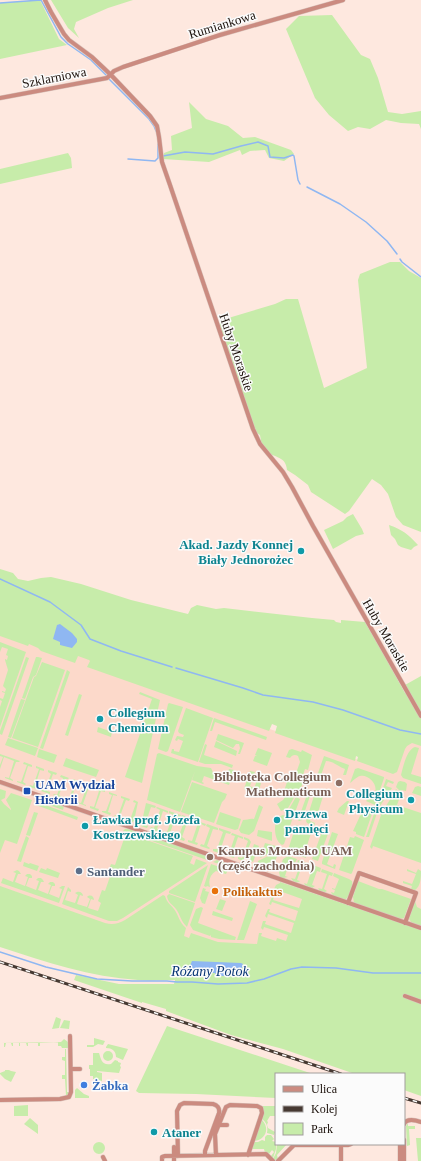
<svg xmlns="http://www.w3.org/2000/svg" width="421" height="1161" font-family="'Times New Roman',serif">
	<style>
		.built { fill: #fcd9ca }
		.green { fill: #c7ecaa }
		.water { fill: #8fb7f2 }
		.lines { fill: none; stroke-linecap: round; stroke-linejoin: round }
		.stream { stroke: #8fb7f2; stroke-width: 1.5 }
		.minor-casing { stroke: #dac5bd; stroke-width: 5 }
		.minor { stroke: #cb8b80; stroke-width: 4 }
		.rail-casing { stroke: #463932; stroke-width: 3 }
		.rail { stroke: #fbfbfb; stroke-width: 1.5; stroke-dasharray: 4.5; stroke-linecap: butt }
		.culture-dot { fill: #0f9aa8; stroke: #fbfbfb; stroke-width: 1.5 }
		.education-dot { fill: #8d6e63; stroke: #fbfbfb; stroke-width: 1.5 }
		.transit-dot { fill: #1a4fb4; stroke: #fbfbfb; stroke-width: 1.5 }
		.service-dot { fill: #5c6f8a; stroke: #fbfbfb; stroke-width: 1.5 }
		.food-dot { fill: #e8710a; stroke: #fbfbfb; stroke-width: 1.5 }
		.shop-dot { fill: #3f7fe0; stroke: #fbfbfb; stroke-width: 1.5 }
		.labels { text-anchor: middle; stroke-width: 3; stroke-linejoin: round; paint-order: stroke }
		.street-label { font-size: 13px; fill: #1b100a; stroke: #fbfbfb }
		.culture-label { font-size: 13px; font-weight: bold; fill: #0d838f; stroke: #fbfbfb; text-anchor: start }
		.education-label { font-size: 13px; font-weight: bold; fill: #785e54; stroke: #fbfbfb; text-anchor: end }
		.transit-label { font-size: 13px; font-weight: bold; fill: #164399; stroke: #fbfbfb; text-anchor: start }
		.service-label { font-size: 13px; font-weight: bold; fill: #4e5e75; stroke: #fbfbfb; text-anchor: start }
		.food-label { font-size: 13px; font-weight: bold; fill: #c56008; stroke: #fbfbfb; text-anchor: start }
		.shop-label { font-size: 13px; font-weight: bold; fill: #366cbe; stroke: #fbfbfb; text-anchor: start }
		.water-label { font-size: 14px; font-style: italic; fill: #083676; stroke: #fbfbfb }
	</style>
	<rect width="100%" height="100%" fill="#fee8df"/>
	<path class="built" d="M0 590 184 699 393 772 405 740 421 743V953L0 942Z"/>
	<path class="green" d="M40 0 59 39 67 45 0 59V3Z
		M51 0H133L108 8 76 22 74 29 79 38 68 28Z
		M332 15 361 55 370 59 378 78 388 112 402 114 421 111V129L419 124 401 123 386 120 370 129 358 127 348 131 329 115 315 98 286 29 299 16Z
		M189 102 206 119 228 126 243 138 255 137 291 150 294 154 284 161 269 158 265 150 250 151 242 155 240 150 209 162 163 159 164 153 172 150 171 136 192 128Z
		M68 153 71 158 72 168 0 184V169Z
		M390 262H400L409 271 421 278V532L403 525 396 517 388 494 381 485 372 479 349 511 345 514 311 492 308 485 295 475 287 470C286 454 271 459 263 448 261 444 261 439 260 435L253 430 247 417 239 386 219 328 220 323 225 319 275 304 286 299H298L324 388 367 368 358 280 360 274Z
		M353 514 362 529 364 534 356 536 333 549 324 530 343 521 347 517Z
		M389 525C403 530 408 534 418 545L414 547 411 550 401 547 398 545 395 539 391 535Z
		M0 569 13 573 18 579 28 581 41 578 51 577 81 584 131 600 188 614 191 608 197 605 216 609 224 608 312 618 334 620 336 622 341 623V620L365 622 384 655 405 693 409 692 405 685 421 676V746L412 743 407 746 405 749 397 772 393 774 357 761 358 757 356 756 355 761 275 733 277 726 272 724 269 731 87 667 90 661 89 660 78 656 75 663 41 651 38 648 29 644 28 646 0 636Z
		M0 642 26 652 0 727V707L2 701 0 700V698L3 699 5 693 2 692V691L5 692 6 689 3 686 8 670 5 660V659L7 660 8 656 6 655 8 649 2 647 0 652Z
		M26 657 29 658 2 735 0 734V731Z
		M36 657H38L42 658 36 675 33 677 25 699 22 698Z
		M42 662 65 670 38 747 12 738 34 677 36 676Z
		M67 670 70 672 43 749 40 748Z
		M140 692 160 700 142 783 125 777 152 699 139 694Z
		M79 694 82 695 68 736 65 735Z
		M21 699 25 700 11 738 8 737Z
		M169 703 183 707 168 751 166 752 158 749 168 704Z
		M186 708 213 718 198 762 171 753 172 749H174V751L179 752 183 741 178 739 177 741 175 740 177 736 183 737 184 735 179 733 178 731Z
		M214 718 267 737 266 740 215 722 212 731H210Z
		M98 727 112 732 111 737 97 732Z
		M218 734 244 743 240 754H238L240 748 239 744H236L233 748 216 740Z
		M8 738 38 748 35 756 5 745Z
		M216 741 237 751 236 756 214 747Z
		M205 744 207 745 204 755 233 765 232 768 221 764H205L199 762Z
		M415 747 419 748 411 774 421 777V784L403 778 401 775C403 767 407 749 415 747Z
		M258 748 272 753 267 766 253 761 255 756H257L255 755Z
		M39 749 57 755 54 763 37 757Z
		M292 749 301 752 302 750 312 755 308 770 305 769 303 775 306 776 304 781 296 778V776H295L300 762 298 756C295 754 292 755 290 758L286 757 289 750Z
		M159 753 197 766 211 768C213 771 213 775 215 777 222 784 227 774 229 769L234 770 229 785 204 776 202 782 204 783 203 784 192 780 195 771 180 812 147 800 157 754Z
		M0 754 20 761 19 762H16L10 778 13 780V781L5 778V777L9 778 14 761 4 757 0 769V765L3 757 0 756Z
		M324 756 349 765 346 775H343L345 769C338 767 334 761 326 761L319 781 316 779Z
		M66 758 99 770 96 777 63 766Z
		M24 762 32 765V767L28 766 23 782 26 784 25 785 17 782V781L21 782 27 765 23 764Z
		M36 766 44 769V771L40 770 35 787 38 788 37 789 29 787 30 785 33 786 39 769 36 768Z
		M358 768 384 777V778L375 805 366 801C368 799 373 795 375 792 378 784 368 774 360 776 356 777 352 782 350 783L355 769Z
		M48 770 57 773 56 775 53 774 47 791 50 792V794L41 791 42 789 45 790 51 774 48 772Z
		M250 771 255 772 250 786 254 788 257 781 261 783 258 794 244 789Z
		M61 775 69 778 68 779H65L59 795 62 797V798L53 795 54 794 57 795 63 778 60 777Z
		M73 779 81 782 80 784 77 783 71 799 74 801V802L66 799V798L69 799 75 782 72 781Z
		M288 779 294 781V779L304 782 296 795 284 791Z
		M386 779 394 782 393 784 388 782 386 786 392 788 380 806H377Z
		M400 781 405 782 407 784 406 791 402 790 401 792 396 787 398 782Z
		M192 782 227 794 225 799 222 802 214 823 181 812Z
		M85 783 93 786 92 788 89 787 83 804 86 805V806L78 803V802L81 803 87 786 84 785Z
		M418 786 421 787V796L412 793 415 787Z
		M97 787 105 790V792L101 791 95 808 99 809 98 811 90 808V806L94 807 99 791 96 789Z
		M0 789 6 791 5 798 1 800 4 804 11 810V809L6 800 11 793 32 800 17 844 5 840 0 853Z
		M396 789 401 794 397 805 421 813V863L373 846 372 849 370 847 382 812 393 795Z
		M109 792 117 795V796L113 795 108 812 111 813 110 815 102 812V811H106L112 795 109 794Z
		M308 792 311 793 302 820 299 821 298 820Z
		M324 793 316 819 311 817 310 821 315 823 314 826 307 823 306 821 314 796 316 795 322 797Z
		M287 794 295 796 288 808 281 811 277 804 283 800Z
		M121 796 130 799 129 801 126 800 120 816 123 818V819L114 816 115 815 118 816 124 799 121 798Z
		M296 797 300 799 294 815H291L286 813 285 812 289 809Z
		M40 799H42L64 806 63 810 38 801Z
		M134 800 138 802 134 821 132 822 126 820 127 819 130 820 136 803 133 802Z
		M347 801H349L344 815 337 812 339 808Z
		M37 802 78 817 77 820 36 805Z
		M146 803 156 806 155 808 151 807 145 825 148 826 147 828 141 826Z
		M259 805 263 807 254 831 249 835 241 833 239 830 243 820C247 820 250 818 254 819Z
		M366 805 374 808 364 837 356 834V832L353 831 360 816 364 811Z
		M157 807 168 811V813L163 811 157 829 160 830V832L150 829 151 827 154 828 160 810 156 808Z
		M376 808 378 810 369 837H366Z
		M169 811 181 815 180 817 176 816 170 833 173 834 172 836 163 833V831L167 832 173 815 169 813Z
		M34 812 38 813 30 836 26 835Z
		M220 812 241 819 238 829 235 830 216 824Z
		M182 815 193 819V821L188 820 182 837 185 839 184 841 175 838 176 836H179L185 819 181 817Z
		M283 815 290 818 292 820 284 844 282 845C273 840 272 818 283 815Z
		M194 820 206 824 205 826 201 824 195 842 198 843 197 845 188 842V840L192 841 198 823 194 822Z
		M207 824 218 828V830L213 829 207 846 210 848 209 849 200 846 201 844 204 845 210 828 206 826Z
		M296 825 312 830 305 852 300 850 299 854 306 857V858L290 852 288 850Z
		M219 828 231 832 230 834 226 833 220 851 223 852 222 854 213 851V849H217L223 832 219 830Z
		M125 829H130L211 857 210 861 123 831Z
		M323 829 329 831 318 861 312 859Z
		M258 830 272 832V841L257 836Z
		M332 832 338 834 327 864 333 867 334 864 336 865 335 869 322 864V862Z
		M126 833 193 856 190 863 194 865 196 859 207 863 123 918 117 921H109L62 904 68 887 71 890V892L68 891 65 900 75 903 78 895 75 893 77 892C80 891 83 893 83 896L80 895 77 904 87 907 90 899 87 897C90 894 94 896 94 900L91 899 88 908 98 911 101 903 98 901 102 890 105 891 113 868 110 867 111 864 115 865Z
		M232 833 243 837V839L238 837 232 855 235 856 234 858 225 855 226 853 229 854 235 836 231 835Z
		M26 836 29 838 21 862 17 861Z
		M355 836 364 840 352 873 351 874 339 870 350 837 354 838Z
		M244 837 249 839 251 842 243 861 238 859V857L242 858 248 841 244 839Z
		M265 843 276 846 277 850 260 858Z
		M254 844 259 846 253 862 249 860Z
		M276 852 278 854 271 871 257 866 258 861Z
		M288 856 297 859 295 863 290 861 285 876 288 877 283 878 280 877 279 872 283 859Z
		M217 860 238 867 237 870 213 862Z
		M298 860 309 864 307 867 302 866 297 880 300 881C297 884 293 882 291 878L295 879 300 865 297 863Z
		M24 862 29 864 30 863 39 866 37 871 23 866Z
		M211 864 228 870 226 874 216 871C210 875 208 880 210 887L207 886 206 887 204 886Z
		M310 864 321 868 320 872 317 871 312 885 315 886 312 888 305 885 304 883 307 884 312 869 309 868Z
		M208 865 195 902 169 893V891Z
		M41 868 46 870 47 868 60 873 58 878 39 872Z
		M322 869 333 873 332 876 329 875 324 889 327 891 325 892 320 891 318 888 322 889 327 874 321 872Z
		M407 869 416 873 418 869 421 871C421 877 421 886 415 890L411 889 412 886 403 883V881L412 884 416 874 407 871Z
		M17 870 19 871 21 874H18L15 882 25 886 28 877 25 876 27 874H30L32 876V878H29L26 886 36 890 39 881 36 880 38 878H41L43 880 44 882H41L38 890 48 894 51 885 48 884 50 882H53L55 884V886H52L49 894 59 898 62 889 59 888 62 886H65L59 903 1 883 3 878 13 882 16 873 13 872Z
		M334 873 349 879 352 881C353 887 350 895 346 899 341 899 332 897 331 892L334 893 335 890 332 889V888L335 889 339 879 333 876Z
		M358 881 379 889H382L411 899 404 918 400 919 354 903 353 897Z
		M280 882 421 930V1096L404 1090V1074H355L283 1049 231 1035 166 1011V1009L142 1002V1003L74 980 76 975 119 984H174L175 980C163 980 150 981 138 980 91 977 45 962 0 947V886L105 923C112 925 118 924 125 920L163 895 165 896C167 903 170 904 174 909 179 916 179 922 186 928L184 936 189 938 191 933 218 942 257 944 259 933H262L261 936 276 941 277 938 286 941 288 935 264 927 263 930 261 928 263 921H266L265 924 291 933 294 923 268 914 267 918 265 916 268 909H270L269 912 295 921 298 911 272 902 271 905 269 904 272 897 274 896 273 900 299 908 302 899 274 889 276 885 280 883Z
		M203 888 206 889 205 891 209 892 205 904 202 903 200 898Z
		M169 894 195 903 187 927C180 920 181 916 176 909 172 904 168 903 167 896Z
		M220 899 226 901 222 911 216 909Z
		M250 901 257 904 244 940H237Z
		M415 901 417 907 421 909V926L412 923 409 919Z
		M201 907 203 908 198 923 236 937 235 940 219 939 211 937V935L210 936 193 930 190 925 196 909Z
		M213 911 233 918 232 921 212 915Z
		M56 1017 61 1019 59 1028 52 1029Z
		M64 1020 70 1021 69 1029 60 1028Z
		M167 1026 313 1074H276V1098L196 1094 139 1093 136 1091Z
		M94 1038 105 1041 103 1045 98 1044 93 1047H87V1045H94Z
		M64 1039 68 1042 69 1048H62L61 1046H58V1042L40 1043V1046H38V1043H28V1046H27L26 1043H20V1046H19V1043H13V1046H12L11 1043H6L5 1047H4V1043H0L61 1042Z
		M108 1044 128 1049 123 1060 116 1057C116 1051 112 1048 106 1048V1047Z
		M65 1049H66L67 1092H70L67 1096H66L65 1079H62V1075H65V1061L62 1060V1057H65Z
		M103 1056a5 5 0 1 1 10 0a5 5 0 1 1-10 0Z
		M93 1053H99C101 1059 102 1066 111 1064L115 1060 118 1061V1062L121 1063 120 1066 121 1067 119 1073 97 1071V1072L102 1073V1081L96 1080V1079H93V1076H90V1069H89V1065H93Z
		M5 1070H9L11 1071 16 1072 11 1082 5 1079 0 1074V1073L5 1071Z
		M77 1088 84 1094 89 1096V1098H75V1090Z
		M28 1105V1116H14V1106Z
		M261 1106H276V1116H270L267 1121 268 1122 267 1125 268 1128 275 1132 274 1135 267 1133C268 1127 267 1123 262 1119 264 1114 265 1110 261 1106Z
		M30 1118 38 1125V1134L24 1124Z
		M262 1120C270 1128 266 1140 254 1141Z
		M408 1123V1126H415V1129H409L410 1145 407 1146 406 1126Z
		M267 1135H271L274 1139 272 1141 276 1142V1149L273 1158 271 1156 274 1152 272 1150 269 1154 265 1153 264 1149H252V1153L251 1151 254 1142H258L262 1140 265 1141V1137Z
		M416 1138H421V1161H418Z
		M93 1148a6 6 0 1 1 12 0a6 6 0 1 1-12 0Z
		M277 1144H287L277 1155 278 1159 275 1160 273 1159 276 1153Z"/>
	<path class="water" d="M60 624 72 633 77 639V642L72 648 60 645V642L53 639 57 625Z
		M192 961 241 963 243 964 240 976H216L215 973H206L205 975H187V973Z"/>
	<g class="lines">
		<path class="stream" d="M0 3 41 0 61 37 68 44 91 60 106 75
			M109 79 149 119 154 126 156 131
			M163 156 185 152 213 154 241 146 258 142 268 146 270 157 284 158 293 155 294 156 298 180 300 184
			M128 159 155 161 158 158V144
			M307 187 340 204 366 222 387 241 397 254
			M400 259 402 262 421 277
			M0 579 50 602 81 625 90 639 121 651 172 667
			M176 668 243 688 263 695 313 702 343 710 400 730 421 734
			M0 952 46 967 97 979 132 981H167L177 982H192L218 984 247 983 264 979 291 969 302 967 336 968 373 973H421"/>
		<defs>
			<path id="minor" d="M45 0 51 12 64 34 69 40 92 57 111 75 150 116 157 126 159 137 162 162 170 185 253 429 260 444 283 472 292 487 313 526 421 716
				M0 98 107 78 114 71 123 67 220 35 343 0
				M0 782 421 928
				M348 903 359 873 416 893 405 923
				M405 996 421 1002
				M71 1069H80
				M0 1100 60 1099 69 1097 71 1092 70 1036
				M404 1124C407 1118 415 1120 421 1122
				M218 1125H227
				M404 1140V1161
				M400 1144V1161
				M341 1145H348L351 1144
				M174 1147V1161
				M216 1155 215 1134 226 1107 230 1105 257 1106 261 1108 262 1113 248 1155
				M178 1156 177 1111 180 1105 184 1103 213 1104C217 1105 220 1108 219 1113L205 1151V1155
				M103 1157 105 1161
				M162 1160V1157L165 1156 266 1154 273 1161
				M278 1161 294 1145H341V1161"/>
		</defs>
		<use href="#minor" class="minor-casing"/>
		<use href="#minor" class="minor"/>
		<defs>
			<path id="rail" d="M0 962 341 1074
				M404 1098 421 1103"/>
		</defs>
		<use href="#rail" class="rail-casing"/>
		<use href="#rail" class="rail"/>
	</g>
	<g class="culture-dot">
		<circle cx="301" cy="551" r="4"/>
		<circle cx="100" cy="719" r="4"/>
		<circle cx="411" cy="800" r="4"/>
		<circle cx="277" cy="820" r="4"/>
		<circle cx="85" cy="826" r="4"/>
		<circle cx="154" cy="1132" r="4"/>
	</g>
	<g class="education-dot">
		<circle cx="339" cy="783" r="4"/>
		<circle cx="210" cy="857" r="4"/>
	</g>
	<rect class="transit-dot" x="23" y="787" width="8" height="8" rx="2"/>
	<circle class="service-dot" cx="79" cy="871" r="4"/>
	<circle class="food-dot" cx="215" cy="891" r="4"/>
	<circle class="shop-dot" cx="84" cy="1085" r="4"/>
	<g class="labels">
		<g class="street-label">
			<text transform="translate(222 24) rotate(-17)" y="5">Rumiankowa</text>
			<text transform="translate(54 77) rotate(-11)" y="5">Szklarniowa</text>
			<text transform="translate(237 352) rotate(71)" y="5">Huby Moraskie</text>
			<text transform="translate(387 635) rotate(60)" y="5">Huby Moraskie</text>
		</g>
		<g class="culture-label">
			<text x="293" y="549" text-anchor="end">Akad. Jazdy Konnej<tspan x="293" dy="15">Biały Jednorożec</tspan></text>
			<text x="108" y="717">Collegium<tspan x="108" dy="15">Chemicum</tspan></text>
			<text x="403" y="798" text-anchor="end">Collegium<tspan x="403" dy="15">Physicum</tspan></text>
			<text x="285" y="818">Drzewa<tspan x="285" dy="15">pamięci</tspan></text>
			<text x="93" y="824">Ławka prof. Józefa<tspan x="93" dy="15">Kostrzewskiego</tspan></text>
			<text x="162" y="1137">Ataner</text>
		</g>
		<g class="education-label">
			<text x="331" y="781">Biblioteka Collegium<tspan x="331" dy="15">Mathematicum</tspan></text>
			<text x="218" y="855" text-anchor="start">Kampus Morasko UAM<tspan x="218" dy="15">(część zachodnia)</tspan></text>
		</g>
		<g class="transit-label">
			<text x="35" y="789">UAM Wydział<tspan x="35" dy="15">Historii</tspan></text>
		</g>
		<g class="service-label">
			<text x="87" y="876">Santander</text>
		</g>
		<g class="food-label">
			<text x="223" y="896">Polikaktus</text>
		</g>
		<g class="shop-label">
			<text x="92" y="1090">Żabka</text>
		</g>
		<g class="water-label">
			<text x="210" y="976">Różany Potok</text>
		</g>
	</g>
	<rect x="275" y="1073" width="130" height="72" fill="#fbfbfb" stroke="#a19d9b"/>
	<rect x="283" y="1086" width="20" height="6" fill="#cb8b80" stroke="#a19d9b"/>
	<text x="311" y="1093" font-size="12" fill="#1b100a">Ulica</text>
	<rect x="283" y="1106" width="20" height="6" fill="#463932" stroke="#a19d9b"/>
	<text x="311" y="1113" font-size="12" fill="#1b100a">Kolej</text>
	<rect x="283" y="1123" width="20" height="12" fill="#c7ecaa" stroke="#a19d9b"/>
	<text x="311" y="1133" font-size="12" fill="#1b100a">Park</text>
</svg>
